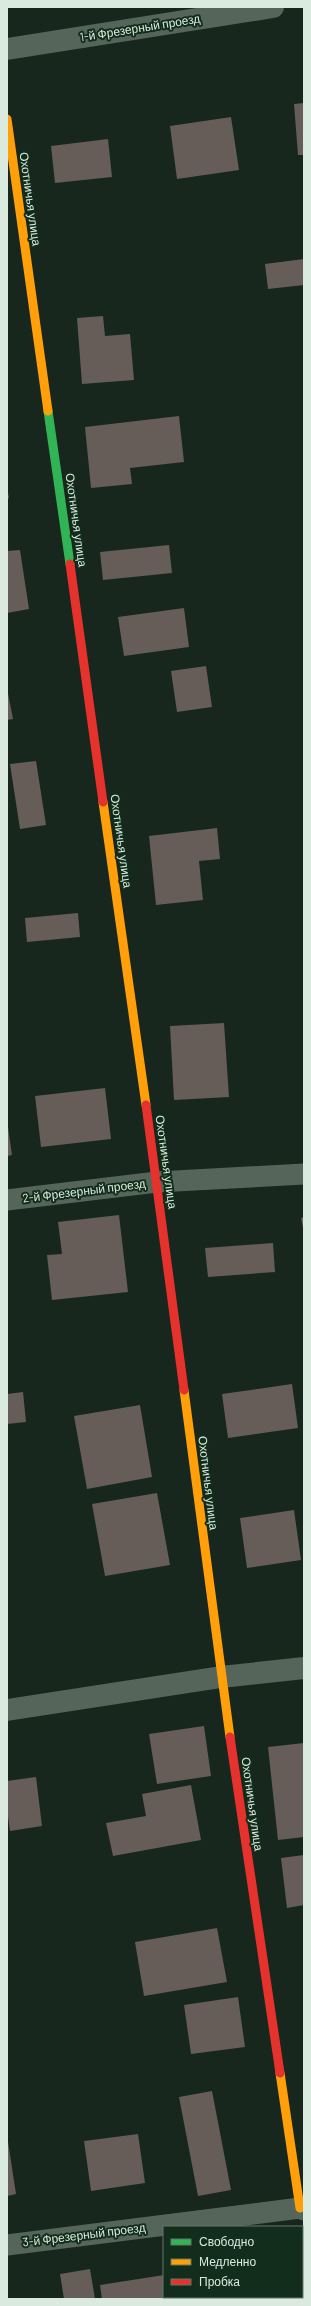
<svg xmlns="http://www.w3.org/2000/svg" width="311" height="2306" font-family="Barlow,sans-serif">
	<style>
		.building { fill: #665c58 }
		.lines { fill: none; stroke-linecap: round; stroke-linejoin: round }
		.lane { stroke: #55655a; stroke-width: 21 }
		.street { stroke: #55655a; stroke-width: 22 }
		.fast { stroke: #30b455; stroke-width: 9 }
		.slow { stroke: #ff9f0a; stroke-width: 9 }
		.jam { stroke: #e5322d; stroke-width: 9 }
		.labels { text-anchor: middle; stroke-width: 4; stroke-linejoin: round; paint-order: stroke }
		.street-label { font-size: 12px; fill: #daeade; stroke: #122d1b }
	</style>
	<rect width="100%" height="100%" fill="#18271d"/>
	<path class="building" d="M304 103V155H298L294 104Z
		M231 117 239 170 177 179 170 126Z
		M108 139 112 177 55 183 51 146Z
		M304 259V285L268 289 265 264Z
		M103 316 105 336 130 334 134 380 82 384 77 318Z
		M179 416 184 462 130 468 132 484 91 488 85 427Z
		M7 487 9 498 7 499Z
		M169 545 172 573 103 580 100 552Z
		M20 550 29 609 7 613V551Z
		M184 608 189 647 124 656 118 617Z
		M206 666 212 707 177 712 171 671Z
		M7 688 13 719 7 720Z
		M36 761 46 825 20 829 10 764Z
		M217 828 220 859 199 861 203 900 156 905 149 836Z
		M78 913 80 937 27 942 25 918Z
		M224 1023 229 1097 174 1100 170 1026Z
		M105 1088 111 1139 41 1147 35 1096Z
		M7 1120 12 1155 7 1156Z
		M119 1215 128 1292 52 1300 47 1255 62 1254 58 1222Z
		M304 1217V1228H303L301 1218Z
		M273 1243 275 1272 208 1277 205 1248Z
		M292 1384 298 1428 228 1438 222 1394Z
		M23 1392 26 1422 7 1424V1394Z
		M140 1405 152 1477 87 1489 74 1416Z
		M157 1493 170 1565 105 1576 92 1504Z
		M294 1510 301 1560 247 1568 240 1518Z
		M204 1726 211 1776 157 1784 149 1734Z
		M304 1743V1837L278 1840 268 1747Z
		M36 1777 42 1826 10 1831 7 1809V1781Z
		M191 1785 201 1840 113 1856 106 1823 146 1816 142 1794Z
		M304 1855V1905L287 1908 281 1858Z
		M217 1928 227 1982 144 1996 135 1942Z
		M238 1997 245 2047 191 2054 184 2005Z
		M212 2091 231 2190 198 2196 179 2097Z
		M138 2134 145 2183 91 2191 84 2141Z
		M7 2135 16 2194 7 2196Z
		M302 2239H304V2289H302Z
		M90 2269 95 2299H64L60 2274Z
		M164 2275V2297H169V2299H102L100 2285Z
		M218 2297H276V2299H218Z"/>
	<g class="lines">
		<path class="lane" d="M7 1200 157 1182 304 1174
			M7 2245 300 2208 304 2210"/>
		<path class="street" d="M7 49 273 7
			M7 1710 221 1677 304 1668"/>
		<path class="fast" d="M48 411 70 564"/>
		<path class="slow" d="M7 119 48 411
			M103 802 146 1105
			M184 1390 230 1737
			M280 2073 300 2208"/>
		<path class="jam" d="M70 564 103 802
			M146 1105 184 1390
			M230 1737 280 2073"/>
	</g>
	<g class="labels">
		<g class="street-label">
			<text transform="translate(140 28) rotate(-9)" y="4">1-й Фрезерный проезд</text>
			<text transform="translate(30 199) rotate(82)" y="4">Охотничья улица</text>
			<text transform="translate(76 520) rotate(82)" y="4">Охотничья улица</text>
			<text transform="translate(121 841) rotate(82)" y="4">Охотничья улица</text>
			<text transform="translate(166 1162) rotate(82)" y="4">Охотничья улица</text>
			<text transform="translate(84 1191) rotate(-7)" y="4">2-й Фрезерный проезд</text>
			<text transform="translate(208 1483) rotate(83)" y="4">Охотничья улица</text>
			<text transform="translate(252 1804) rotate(82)" y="4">Охотничья улица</text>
			<text transform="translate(84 2235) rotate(-7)" y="4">3-й Фрезерный проезд</text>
		</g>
	</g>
	<rect width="311" height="2306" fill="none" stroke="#daeade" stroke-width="16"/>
	<rect x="163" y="2226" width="140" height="72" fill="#122d1b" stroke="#627969"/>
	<rect x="171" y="2239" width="20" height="6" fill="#30b455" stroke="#627969"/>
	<text x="199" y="2246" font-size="12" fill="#daeade">Свободно</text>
	<rect x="171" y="2259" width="20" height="6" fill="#ff9f0a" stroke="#627969"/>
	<text x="199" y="2266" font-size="12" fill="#daeade">Медленно</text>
	<rect x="171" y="2279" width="20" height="6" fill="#e5322d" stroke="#627969"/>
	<text x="199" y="2286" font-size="12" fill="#daeade">Пробка</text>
</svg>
